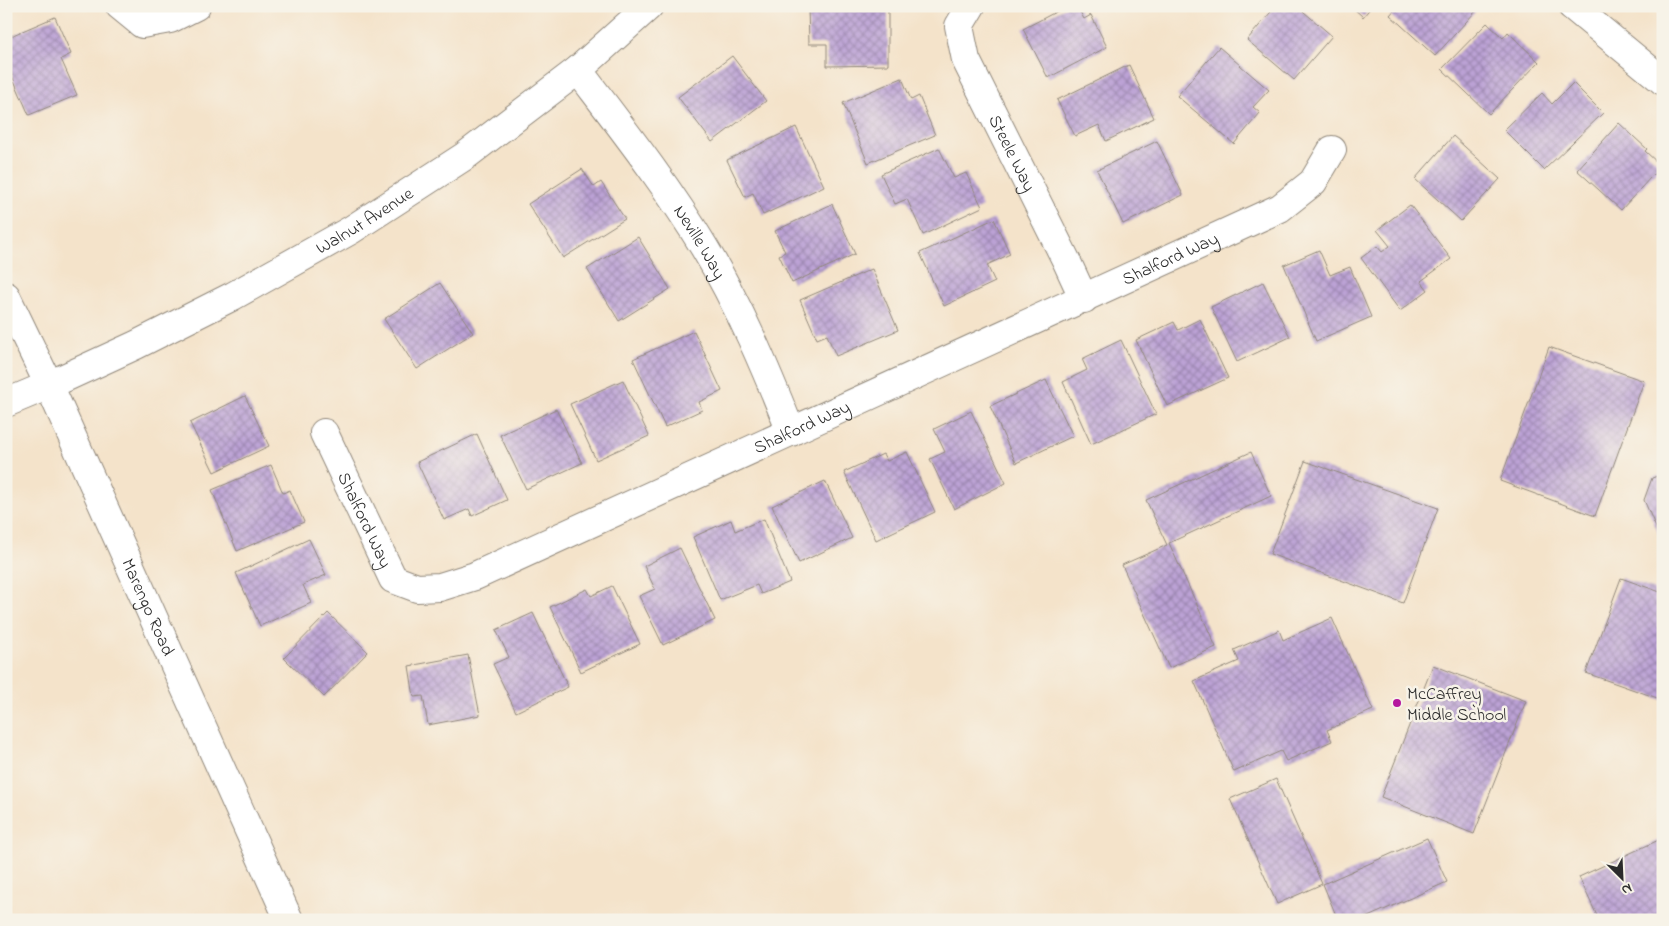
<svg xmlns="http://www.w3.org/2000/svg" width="1669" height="926" font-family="'Indie Flower',sans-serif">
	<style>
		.building { fill: url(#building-cross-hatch) }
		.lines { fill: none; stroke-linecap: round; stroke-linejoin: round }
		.street-casing { stroke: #90877a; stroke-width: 30 }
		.secondary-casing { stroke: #90877a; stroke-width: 30 }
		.street { stroke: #fff; stroke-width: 28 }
		.secondary { stroke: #fff; stroke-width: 28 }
		.poi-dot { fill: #b5179e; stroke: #f7f3e8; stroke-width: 2 }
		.labels { text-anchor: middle; stroke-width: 5; stroke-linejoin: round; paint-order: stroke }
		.street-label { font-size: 18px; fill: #2b2b2b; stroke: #f7f3e8 }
		.poi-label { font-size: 18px; fill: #2b2b2b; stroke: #f7f3e8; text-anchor: start }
	</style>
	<defs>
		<pattern id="building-cross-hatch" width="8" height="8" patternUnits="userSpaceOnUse" patternTransform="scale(1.25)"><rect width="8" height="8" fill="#bca2d5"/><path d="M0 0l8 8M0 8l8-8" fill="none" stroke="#9984ad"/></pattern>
	</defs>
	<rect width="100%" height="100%" fill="#f7f3e8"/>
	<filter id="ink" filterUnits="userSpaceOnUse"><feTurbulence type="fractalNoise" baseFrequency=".02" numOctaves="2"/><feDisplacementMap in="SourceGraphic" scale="10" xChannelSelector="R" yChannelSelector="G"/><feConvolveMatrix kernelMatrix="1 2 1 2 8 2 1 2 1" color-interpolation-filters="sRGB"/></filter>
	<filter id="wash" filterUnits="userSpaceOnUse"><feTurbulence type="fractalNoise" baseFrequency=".0096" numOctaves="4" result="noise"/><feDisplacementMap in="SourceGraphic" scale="20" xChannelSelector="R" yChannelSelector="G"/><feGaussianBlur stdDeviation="1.12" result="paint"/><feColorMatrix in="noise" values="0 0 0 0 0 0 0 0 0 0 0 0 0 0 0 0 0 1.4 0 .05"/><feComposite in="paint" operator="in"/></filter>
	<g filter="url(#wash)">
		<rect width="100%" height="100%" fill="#f4e3ca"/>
		<g id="blocks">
			<path class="building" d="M1067 6H1077L1084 19 1091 15 1107 47 1048 78 1023 29Z
				M1276 6H1297L1332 36 1294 80 1247 40Z
				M1351 6H1372L1363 17Z
				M1398 6H1471L1476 11 1435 56 1390 15Z
				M808 7H888V65L827 66V44H809Z
				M55 17 71 54 61 59 77 95 29 115 6 62V38Z
				M1487 23 1503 38 1508 32 1539 62 1489 114 1442 69Z
				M1219 47 1269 90 1253 107 1260 113 1234 144 1177 96Z
				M732 56 766 101 712 142 678 97Z
				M1129 65 1154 118 1106 141 1099 125 1075 136 1057 100Z
				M902 78 911 100 919 96 935 135 868 163 843 103Z
				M1573 83 1603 113 1544 170 1504 130 1542 93 1552 104Z
				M1619 123 1647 149 1645 151 1661 166 1621 210 1577 170Z
				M796 127 824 186 763 215 753 193 745 197 727 160Z
				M1453 136 1500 179 1461 221 1415 179Z
				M1157 141 1183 195 1123 224 1097 170Z
				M939 148 954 178 966 173 982 207 923 235 907 199 895 204 881 174Z
				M582 169 594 187 601 182 625 219 563 258 528 204Z
				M832 204 855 254 792 283 779 255 785 252 775 231Z
				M1410 205 1451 259 1421 281 1428 290 1400 311 1361 258 1377 246 1382 252 1390 246 1377 230Z
				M994 219 1010 254 987 265 995 282 944 306 920 253Z
				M638 237 670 289 619 321 587 269Z
				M1319 250 1330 275 1350 267 1371 317 1316 341 1284 265Z
				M872 269 898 330 836 356 827 335 817 339 800 300Z
				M1263 282 1290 337 1237 362 1211 307Z
				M440 283 473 333 417 369 384 319Z
				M1200 319 1228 378 1167 406 1136 340 1174 322 1178 330Z
				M694 331 722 391 699 402 702 410 665 427 633 359Z
				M1121 340 1156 414 1091 444 1063 382 1087 370 1082 359Z
				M1549 347 1644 381 1595 516 1500 481Z
				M623 380 649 436 596 460 570 404Z
				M1046 380 1073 436 1016 463 990 406Z
				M245 396 269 446 214 472 190 423Z
				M556 409 582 463 526 489 500 435Z
				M971 411 1006 483 954 509 930 459 945 452 934 429Z
				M477 434 507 500 472 516 469 509 444 520 417 462Z
				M907 452 935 512 876 540 844 472 883 454 887 461Z
				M1251 452 1271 496 1169 543 1216 647 1169 668 1122 565 1167 545 1146 500Z
				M1305 461 1438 508 1403 603 1270 554Z
				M271 465 283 493 290 490 304 522 237 551 212 490Z
				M1663 474V544L1644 500 1652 478Z
				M825 481 852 538 799 563 772 506Z
				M764 519 790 582 761 594 757 585 720 600 693 537 731 520 735 531Z
				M309 539 326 575 303 585 311 603 260 626 236 573Z
				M680 548 715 620 663 645 639 596 655 589 644 566Z
				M1621 578 1663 593V700L1586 673Z
				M612 586 640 644 581 672 550 607 587 589 591 596Z
				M328 613 368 652 324 697 284 658Z
				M533 613 568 687 516 712 493 664 509 657 496 630Z
				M1332 618 1373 710 1327 730 1332 741 1286 761 1281 751 1234 772 1194 681 1239 661 1234 650 1279 630 1283 640Z
				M468 655 480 715 428 725 423 696 414 697 409 666Z
				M1433 665 1526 701 1474 834 1381 797Z
				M1276 779 1322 884 1277 904 1230 799Z
				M1427 838 1447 882 1361 920H1338L1323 884Z
				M1663 838V920H1599L1579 877Z"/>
		</g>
	</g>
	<g filter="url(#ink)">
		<use href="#blocks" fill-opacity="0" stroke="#90877a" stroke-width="1"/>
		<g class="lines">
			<defs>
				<g id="street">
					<path d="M120 6 142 24 170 19 196 6"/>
					<path id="s1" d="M971 6 959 26 966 60 1066 260 1084 299"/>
					<path d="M1572 6 1663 81"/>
					<path id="s2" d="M578 70C622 128 666 184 704 247 739 305 766 369 791 432"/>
					<path id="s3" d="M6 296 49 385 289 920"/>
					<path d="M6 403 49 385"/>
					<path id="s4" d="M324 433 393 579 417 588 440 587 475 576 1280 208 1313 182 1332 150"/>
				</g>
				<g id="secondary">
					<path id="s5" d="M49 385 136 345 233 296 351 230 465 156 578 70 649 6"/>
				</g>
			</defs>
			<use href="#street" class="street-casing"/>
			<use href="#secondary" class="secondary-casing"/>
			<use href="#street" class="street"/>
			<use href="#secondary" class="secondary"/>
		</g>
	</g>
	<circle class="poi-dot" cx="1397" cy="703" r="5"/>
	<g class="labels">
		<g class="street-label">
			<text dy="6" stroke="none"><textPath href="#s1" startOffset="162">Steele Way</textPath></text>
			<text dy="6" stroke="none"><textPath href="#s5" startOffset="356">Walnut Avenue</textPath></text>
			<text dy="6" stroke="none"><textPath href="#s2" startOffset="211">Neville Way</textPath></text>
			<text dy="6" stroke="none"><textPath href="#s4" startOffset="1011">Shalford Way</textPath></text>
			<text dy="6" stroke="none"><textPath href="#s4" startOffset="606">Shalford Way</textPath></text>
			<text dy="6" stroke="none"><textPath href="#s4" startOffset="96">Shalford Way</textPath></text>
			<text dy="6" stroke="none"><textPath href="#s3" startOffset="342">Marengo Road</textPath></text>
		</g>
		<g class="poi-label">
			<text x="1407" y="699">McCaffrey<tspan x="1407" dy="21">Middle School</tspan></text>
		</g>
	</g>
	<rect width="1669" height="926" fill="none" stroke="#f7f3e8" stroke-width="25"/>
	<g transform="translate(1622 878) rotate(156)" stroke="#f7f3e8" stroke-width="4" paint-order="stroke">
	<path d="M0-4L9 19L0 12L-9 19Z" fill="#2b2b2b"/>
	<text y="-8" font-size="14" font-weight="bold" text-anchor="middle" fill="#2b2b2b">N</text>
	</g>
</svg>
